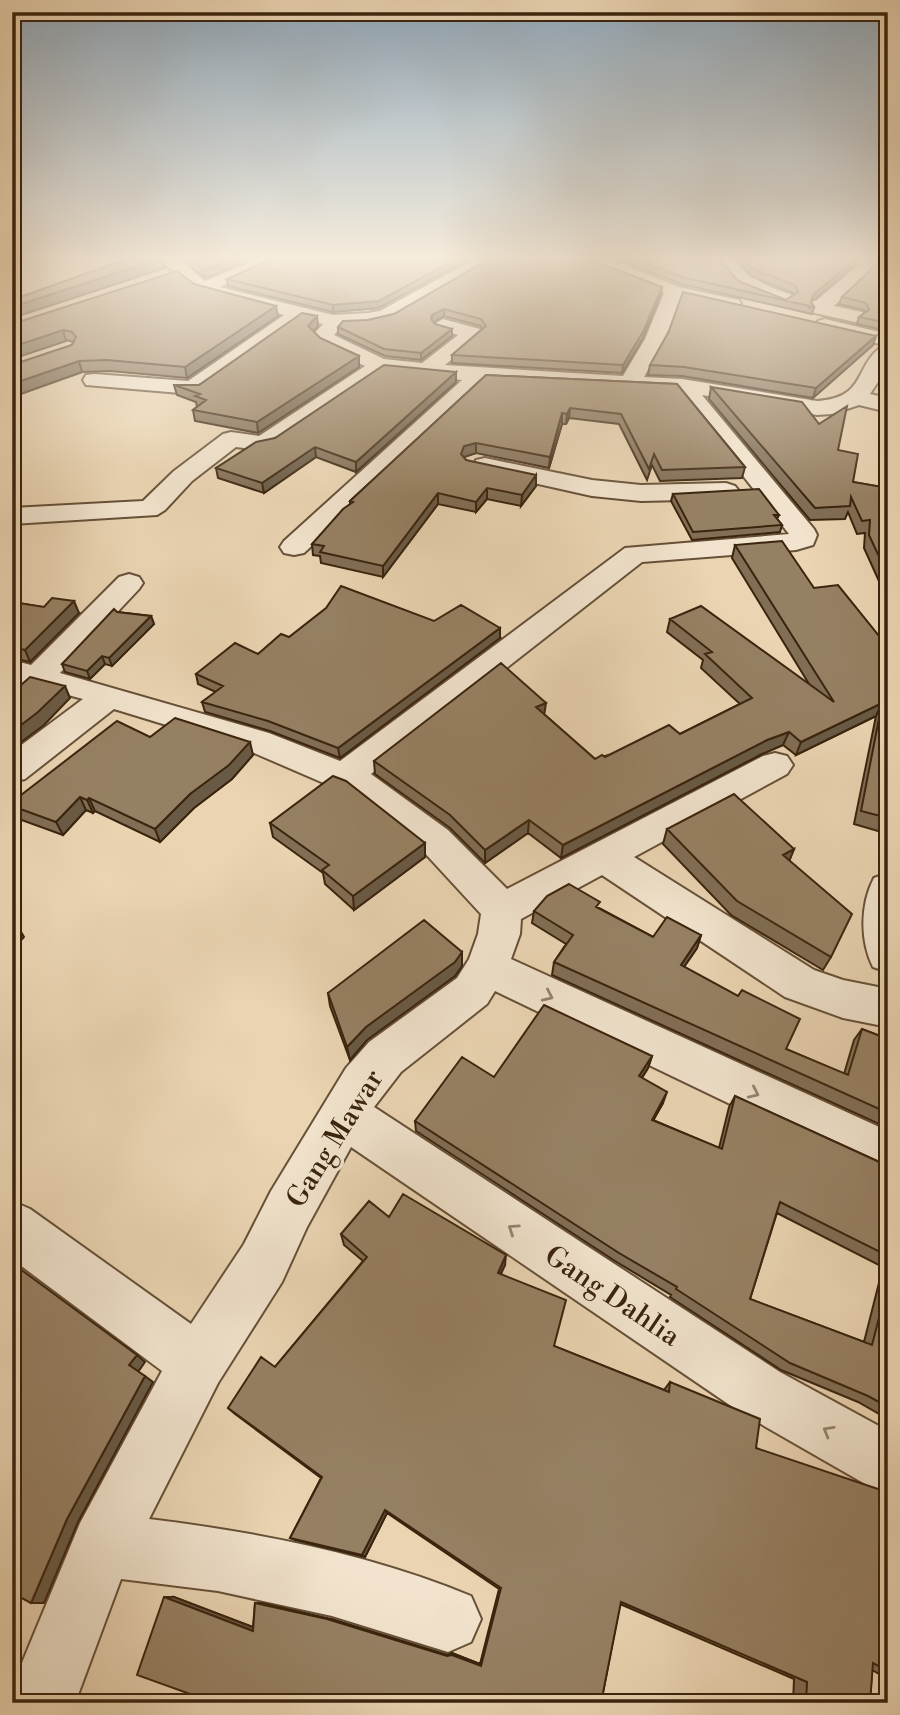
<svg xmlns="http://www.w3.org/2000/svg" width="900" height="1715" font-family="'Libre Bodoni',serif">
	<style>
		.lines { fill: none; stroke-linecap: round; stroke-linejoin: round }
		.minor-casing { stroke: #665037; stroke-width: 4 }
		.minor { fill: #f1e3cd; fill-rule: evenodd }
		.wall { fill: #816e55; stroke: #3a240e; stroke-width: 2; fill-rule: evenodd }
		.shaded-wall { fill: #695a45; stroke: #3a240e; stroke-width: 2 }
		.building { fill: #968063; stroke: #3a240e; stroke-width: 2 }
		.oneway { stroke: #96846e }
		.labels { text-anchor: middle; stroke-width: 7; stroke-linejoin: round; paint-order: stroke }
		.near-street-label { font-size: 28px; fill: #3a240e; stroke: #f1e3cd }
	</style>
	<rect width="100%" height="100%" fill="#ead4b2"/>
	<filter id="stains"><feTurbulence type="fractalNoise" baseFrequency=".00286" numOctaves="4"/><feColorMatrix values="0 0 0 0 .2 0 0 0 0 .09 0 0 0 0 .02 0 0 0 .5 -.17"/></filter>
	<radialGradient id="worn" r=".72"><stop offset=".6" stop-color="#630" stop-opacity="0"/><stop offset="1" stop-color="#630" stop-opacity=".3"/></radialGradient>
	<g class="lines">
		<defs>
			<path id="minor" d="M157 257H176L205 281 263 257H286L220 287 333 315 368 313 380 311 479 257H500L393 319 368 325 342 326 334 335 384 359 422 363 458 335 436 329 433 325 443 319 480 329 483 333 445 365 623 376 645 339 664 293 582 261 580 257H604L679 287 739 300 741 304 732 310 680 298 665 339 644 377 682 379 817 401C868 398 853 365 884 345L818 329 815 325 818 321 825 319 888 334V367L870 394 888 398V412L859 405 832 414 817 415 702 395 814 529 817 535 813 545 796 550 642 562 371 774 448 830 507 889 763 756 775 753 787 756 793 765 787 774 634 857 814 970 843 980 888 989V1027L843 1018 785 997 602 875 521 919 520 934 511 959 888 1131V1180L495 991 487 1004 401 1072 374 1107 780 1372 888 1431V1494L867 1485 740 1412 351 1147 307 1227 282 1282 218 1383 149 1519C257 1532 370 1554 471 1596L481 1619 471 1642 448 1652 332 1616 218 1591 121 1579 75 1703H12V1687L80 1523 162 1371 12 1259V1201L30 1209 191 1324 244 1244 271 1191 346 1068 369 1042 457 978 469 959 478 934 481 914 422 850 349 794 245 749 114 709 25 779 12 782V752L83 699 12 680V660L31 665 119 577 129 574 139 577 143 583 139 589 60 673 269 733 340 761 625 548 789 534 676 391 485 382 304 553 294 555 284 553 280 547 284 541 462 380 384 372 275 446 259 450 236 447 192 481 165 510 157 515 12 524V508L143 501 174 471 223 434 231 432 259 436 365 366C347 358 324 352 312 336L323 324 303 320 200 393 192 394 86 385 83 380 86 375 94 374 188 381 284 315 197 292Z
				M714 257H731C752 284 784 294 816 301L868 257H886L834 306 862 312 865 316 862 320 855 322C803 310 746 303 714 257Z
				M485 458 592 480 641 485 726 483 735 486 739 491 735 496 726 499 641 501 592 496 476 470 473 465 476 460Z
				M888 873V972L873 967C860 941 860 905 874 878Z"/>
		</defs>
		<use href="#minor" class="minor-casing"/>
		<use href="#minor" class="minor"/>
	</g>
	<path class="wall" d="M180 257H256L205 278Z
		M493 257 661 294 643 338 622 373 452 363V355L482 329 481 326 444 316 433 322 452 336 421 360 385 356 338 334V327L394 314Z
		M612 257H718L738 281 786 300 794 295 793 293 751 276 735 257H864L811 302 814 307 812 314 681 284Z
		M888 257V331L857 324 859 317 865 313 864 310 839 304 842 297Z
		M227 279 379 308 333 312 228 286Z
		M194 284 278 316 187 378 110 371 82 372 15 396 12 395V365L72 345 73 342 12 324Z
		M318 326 313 331 320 338 359 356V367L258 433 195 421 193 410 197 407 196 402 177 395 174 385H199Z
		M873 345 813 398 682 376 648 375 650 365Z
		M456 372V382L356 472 316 457 264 493 218 478 216 468 275 438Z
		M486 375 677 384 745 467 742 478 660 481 652 465 647 480 619 424 569 418 566 424H562L549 468 476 453 464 457 466 460 536 486 521 506 487 499 476 512 438 504 383 577 321 563 320 556 313 555 312 544 350 504V501Z
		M711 387 838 450 853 482 888 488V601L864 548 865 533 857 534 848 512 845 519 810 520 709 399Z
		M673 494 779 515 777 519 782 525 780 532 692 540 671 501Z
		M735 545 814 588 888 647V834L854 824 876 716 796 755 783 745 762 754 561 858 528 833 485 863 450 828 375 774 374 761 544 714 595 759 680 734 740 704 701 668 703 660 667 632 670 619 809 684 732 558Z
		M12 602 79 613 30 662 12 658Z
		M117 612 151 616 154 624 112 666 105 664 90 679 65 672 62 664Z
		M434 621 500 638 340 758 270 731 205 712 202 702 216 692 198 684 196 674 258 654 289 637Z
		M150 737 253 755 232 779 194 808 160 842 95 811 93 813 86 810 63 835 16 818 12 810V802Z
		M270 823 425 843V857L354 910 325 884 323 873 273 837Z
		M667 829 794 849 789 861 831 957 823 970 731 915 663 844Z
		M599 908 653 937 701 935 697 948 684 967 786 1049 844 1074 854 1040 862 1029 888 1039V1128L552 975 554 962 566 944 532 923 534 911Z
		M462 952V966L455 976 367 1040 350 1060 330 1006 328 993Z
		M652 1056 648 1068 642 1078 663 1103 653 1120 719 1148 729 1107 735 1096 888 1166V1419L858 1402 781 1370 670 1297 671 1295 615 1261 416 1131 415 1121 494 1077ZM777 1213 883 1267 864 1342 750 1299Z
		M389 1217 505 1265 501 1274 554 1346 664 1390 670 1382 756 1448 888 1513V1679L872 1670 870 1703H793L794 1679 620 1604 601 1703H215L174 1597 253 1627 255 1603H262L331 1619 447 1655 452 1653 480 1664 499 1589 387 1513 365 1557 295 1540 290 1538 321 1478 235 1414 228 1408 275 1367 363 1261 344 1245 341 1234Z"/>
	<path class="shaded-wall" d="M238 257H256L205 278 204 271Z
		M460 257H473L379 308 333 312V305Z
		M858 257H864L811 302 809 309 813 295Z
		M163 258 165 268 12 318V307Z
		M662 287 661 294 643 338 622 373 623 365Z
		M276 306 278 316 187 378 185 367Z
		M444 309V316L432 323 431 327 432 315Z
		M317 316 318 326 309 336 308 326Z
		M452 329V336L421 360V353Z
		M63 330 66 341 12 359V347Z
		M876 336 873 345 813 398 816 388Z
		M359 356V367L258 433 257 422Z
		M79 361 82 372 15 396 12 389V384Z
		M456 372V382L356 472V462Z
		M570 408 569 418 566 424 567 414Z
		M562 413V424L549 468 550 457Z
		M476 443V453L464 457 461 464V454L464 446Z
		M315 447 316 457 264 493 262 483Z
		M536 475V486L521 506 522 495Z
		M487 488V499L476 512V502Z
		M438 493V504L383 577V566Z
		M74 601 79 613 30 662 25 650Z
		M151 616 154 624 112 666 109 658Z
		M500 628V638L340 758 338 748Z
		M102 656 105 664 90 679 87 671Z
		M65 686 70 698 44 725 12 749V732Z
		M546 703 544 716 536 707Z
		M882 703 876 716 796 755 801 742Z
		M789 732 783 745 762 754 561 858 563 845 767 740Z
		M250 742 253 755 232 779 194 808 160 842 155 829 190 794Z
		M80 797 86 810 63 835 56 822Z
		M89 798 95 811 93 813 87 800Z
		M529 820 528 833 485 863V850Z
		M425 843V857L354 910 353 896Z
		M794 849 788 864 783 855Z
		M17 925 24 937 12 951V930Z
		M701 935 697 948 677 977 681 965Z
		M462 952V966L455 976 367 1040 350 1060 347 1047 366 1027Z
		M652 1056 648 1068 635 1088 639 1076Z
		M667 1092 663 1103 648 1130 652 1120Z
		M506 1255 505 1265 496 1282 498 1273Z
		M137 1355 145 1362 138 1372 129 1365Z
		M145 1376 153 1382 78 1522 44 1603H31L67 1519Z
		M385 1510 387 1513 365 1557 362 1555Z
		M164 1597H174L260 1630 253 1631Z
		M327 1619H331L447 1655V1656Z
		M452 1653 480 1664 481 1666 452 1655Z"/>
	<path class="building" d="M132 257 163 258 12 307V300Z
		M187 257H238L204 271Z
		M276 257H460L379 301 333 305 227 279Z
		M493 257H584L662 287 644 330 623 365 452 355 486 326 481 319 444 309 432 315 431 319 435 324 452 329 421 353 384 349 338 327 343 321 368 320 394 314Z
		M630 257H718L738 281 786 300 798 292 795 285 752 269 742 257H858L813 295 811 302 814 307 682 277Z
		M884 257H888V323L859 317 869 310 866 303 842 297Z
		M177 271 194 284 276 306 185 367 107 360 79 361 12 384V365L72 345 76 337 72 332 63 330 12 347V324Z
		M683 292 876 336 816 388 684 367 650 365 669 331Z
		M302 313 317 316 308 326 320 338 359 356 257 422 193 410 206 400 195 396 200 394 174 385H199Z
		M384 365 456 372 356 462 315 447 262 483 216 468 256 442 275 438Z
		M486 375 677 384 745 467 662 470 654 454 649 469 621 414 570 408 567 414 562 413 550 457 476 443 464 446 461 454 466 460 536 475 522 495 487 488 476 502 438 493 383 566 320 552 324 546 312 544 343 509 353 502 350 501Z
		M711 387 802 402 819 424 847 406 838 450 858 454 853 482 888 488V576L869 535 870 520 862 521 851 497 850 506 815 508Z
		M759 489 779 515H774L782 525 693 532 673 494Z
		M782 541 814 588 838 585 888 647V818L861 811 882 703 801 742 789 732 767 740 563 845 529 820 485 850 450 815 374 761 501 663 546 703 536 707 595 759 602 755 605 757 669 725 680 734 752 698 705 654 712 652 670 619 701 606 834 702 735 545Z
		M341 586 434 621 461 605 500 628 338 748 268 721 202 702 223 686 196 674 235 643 258 654 281 634 289 637 326 608Z
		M52 598 74 601 25 650 12 647V602L44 607Z
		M114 609 117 612 151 616 109 658 102 656 87 671 62 664Z
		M30 677 65 686 38 712 12 732V693Z
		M175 718 250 742 229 765 190 794 155 829 89 798 87 800 80 797 56 822 12 806V802L117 721 150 737Z
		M333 776 346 781 425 843 353 896 322 870 329 865 270 823Z
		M734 794 794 849 783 855 852 914 831 957 737 901 667 829Z
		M569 884 600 902 596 907 653 937 667 917 701 935 681 965 738 996 742 990 800 1019 786 1049 848 1075 862 1029 888 1039V1113L554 962 573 935 534 911 547 896Z
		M424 920 462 952 455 962 366 1027 347 1047 328 993Z
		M544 1005 652 1056 639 1076 667 1092 652 1120 722 1149 735 1096 888 1166V1256L780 1202 750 1299 872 1345 888 1283V1407L868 1396 790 1363 676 1289 677 1287 619 1253 415 1121 462 1057 494 1077Z
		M403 1194 506 1255 498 1273 566 1300 554 1346 669 1392 670 1382 760 1419 756 1448 884 1491V1511L888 1513V1671L873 1663 870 1703H806L807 1682 621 1602 601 1703H215L137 1675 164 1597 253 1631 255 1603 327 1619 447 1656 452 1655 481 1666 501 1588 385 1510 362 1555 290 1538 322 1477 228 1408 261 1357 275 1367 367 1257 341 1234 369 1201 389 1217Z
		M12 1263 137 1355 129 1365 145 1376 67 1519 31 1603 12 1593Z"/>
	<defs><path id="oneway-chevron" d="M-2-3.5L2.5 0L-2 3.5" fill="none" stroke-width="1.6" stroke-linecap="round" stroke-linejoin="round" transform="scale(1.75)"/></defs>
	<g class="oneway">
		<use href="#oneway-chevron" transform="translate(548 996) rotate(25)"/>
		<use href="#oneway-chevron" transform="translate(754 1093) rotate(25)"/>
		<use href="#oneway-chevron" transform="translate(513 1229) rotate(-146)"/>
		<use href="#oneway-chevron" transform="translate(828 1431) rotate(-150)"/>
	</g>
	<linearGradient id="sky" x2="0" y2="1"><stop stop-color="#91a9bc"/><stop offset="0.52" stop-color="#f6ecdc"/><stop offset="1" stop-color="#f6ecdc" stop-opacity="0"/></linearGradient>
	<rect width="900" height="497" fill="url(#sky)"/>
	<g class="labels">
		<g class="near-street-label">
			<text transform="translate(334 1138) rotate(-58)" y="10">Gang Mawar</text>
			<text transform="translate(613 1295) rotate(34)" y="10">Gang Dahlia</text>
		</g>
	</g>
	<rect width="900" height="1715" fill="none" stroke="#ead4b2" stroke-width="42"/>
	<rect x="14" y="14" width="872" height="1687" fill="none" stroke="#3a240e" stroke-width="3.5"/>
	<rect x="21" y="21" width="858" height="1673" fill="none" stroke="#3a240e" stroke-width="2"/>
	<rect width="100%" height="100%" filter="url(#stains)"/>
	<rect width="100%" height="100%" fill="url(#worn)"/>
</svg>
